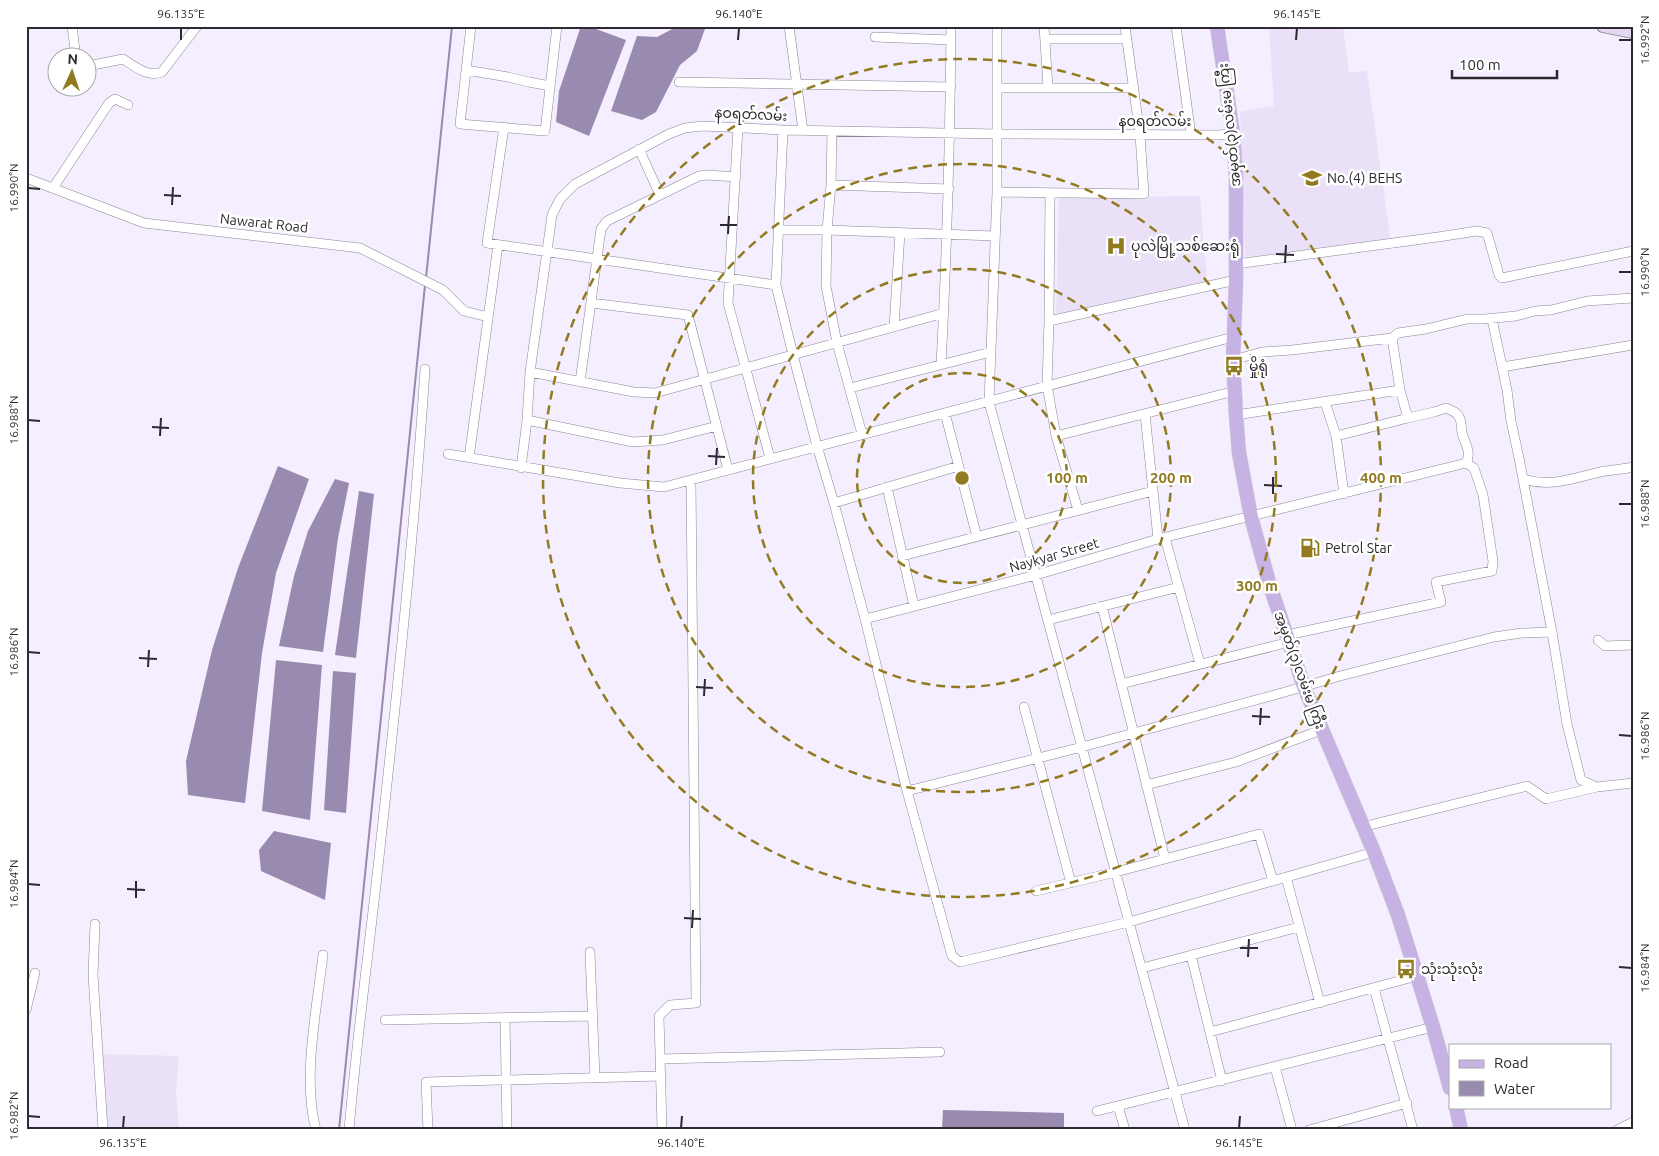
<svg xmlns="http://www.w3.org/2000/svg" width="1659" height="1156" font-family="Ubuntu,'Noto Sans Myanmar',sans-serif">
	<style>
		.built { fill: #eae1f8 }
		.water { fill: #998aaf }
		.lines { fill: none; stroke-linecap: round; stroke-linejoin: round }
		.stream { stroke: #998aaf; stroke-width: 2 }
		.street-casing { stroke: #8b8695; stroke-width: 10 }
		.secondary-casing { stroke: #8b8695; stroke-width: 14 }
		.primary-casing { stroke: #d5d4d6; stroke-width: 15 }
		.street { stroke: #fff; stroke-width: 9 }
		.secondary { stroke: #e3d9f1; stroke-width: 12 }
		.primary { stroke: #c7b3e3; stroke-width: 14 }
		.ticks { fill: none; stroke: #2c2a30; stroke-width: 2 }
		.ring { fill: none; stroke: #927a20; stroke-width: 2.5; stroke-dasharray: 9 6 }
		.labels { text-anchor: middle; stroke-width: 5; stroke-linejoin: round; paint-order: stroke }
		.street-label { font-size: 14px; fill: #2c2a30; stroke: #fefffe }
		.poi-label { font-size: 14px; fill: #2c2a30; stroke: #fefffe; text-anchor: start }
		.centre { fill: #927a20; stroke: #fefffe; stroke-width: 2.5 }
		.ring-label { font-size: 15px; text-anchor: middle; font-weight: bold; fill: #927a20; stroke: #fefffe; stroke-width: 5; stroke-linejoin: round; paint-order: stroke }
		.neatline { fill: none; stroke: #2c2a30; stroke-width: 2 }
		.ticks-label { font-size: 12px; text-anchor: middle; fill: #2c2a30 }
	</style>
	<rect width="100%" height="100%" fill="#f4eefe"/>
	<path class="built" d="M1269 26H1343L1349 73 1367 71 1391 243 1245 257 1240 112 1274 106Z
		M1200 196 1207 282 1056 316 1059 198Z
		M102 1054 179 1056 176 1091 179 1130H108Z"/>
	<path class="water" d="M581 26H588L626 40 589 136 556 122 559 91Z
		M678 26H706L697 51 680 65 656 112 642 120 611 111 637 36 657 37Z
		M278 466 309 479 276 573 262 653 245 803 188 795 186 761 212 650 238 568Z
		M335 479 349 483 338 538 323 652 279 646 294 576 308 531Z
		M359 491 374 494 356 658 335 655Z
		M276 660 322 665 310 820 262 811Z
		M333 671 356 673 346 813 324 810Z
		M274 831 331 843 325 900 261 871 259 850Z
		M943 1110 1064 1113V1130H942Z"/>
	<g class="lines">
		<path class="stream" d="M426 278 452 26
			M339 1130 425 285"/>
		<defs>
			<path id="street" d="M72 26 76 58
				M471 26 460 124 545 131 557 26
				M789 26 803 131
				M997 26V192L989 402 1185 1130
				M1044 26 1048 88
				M1176 26 1191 135
				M875 37 951 40
				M1045 39H1127
				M88 66 123 59C134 66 148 78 162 72L197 26
				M466 70 508 77 529 82 550 86
				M679 82 951 87
				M998 88H1134
				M504 127 487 243 776 285
				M738 128 728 303 770 458
				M783 130 776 285 793 355 817 446 834 503 865 619 907 791 952 956 960 962 1129 922 1374 852
				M832 131 831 185 827 230 826 286 837 343 862 434
				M639 149 660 195
				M26 178 144 223 360 248 443 290 464 311 488 317
				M831 185 949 189
				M53 188 109 103 115 99 128 105
				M997 192 1144 194 1140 135 1125 26
				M1050 194 1049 321 1047 385 1056 436 1078 510
				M778 230H827L995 236
				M1236 264 1438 237 1477 231 1487 233 1499 275 1502 278 1633 251
				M591 303 688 315 728 470
				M1492 319 1507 390 1511 421 1519 458 1552 632
				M1049 321 1236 280
				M894 327 900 233
				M1392 338 1400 390 1408 418 1434 412 1446 408C1451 410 1457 412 1459 417 1462 421 1461 428 1462 433 1465 444 1472 452 1466 463
				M1233 360 1262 352 1292 350 1392 338 1398 333 1426 329 1467 319H1485L1516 316 1535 311 1551 310 1587 301 1633 298
				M941 365C947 252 950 139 951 26
				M1502 367 1633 345
				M530 372 634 392 655 393 944 313
				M580 382 601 229 607 221 699 176 708 175 736 177
				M850 388 991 352
				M1325 402 1336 436 1344 494
				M945 413 977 537
				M1145 414 1158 539
				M1236 415 1400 390
				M527 420 633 442 663 440 717 426
				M1056 436 1235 391
				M1336 436 1408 418
				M448 454 620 483 664 487 1233 337
				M469 458 498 245
				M521 468 527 420 530 372 552 215 560 199 575 184 669 134 685 128 703 126 783 130 998 134 1218 135 1233 134
				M1523 479C1553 488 1576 477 1605 471 1614 470 1624 469 1633 467
				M887 487 914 606
				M834 503 959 466
				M1165 538 1200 664
				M902 556 1153 491
				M1102 606 1165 859
				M865 619 1036 575 1158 539 1466 463 1474 468 1483 495 1493 561 1492 571 1436 582 1441 602 1287 635
				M1048 620 1179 587
				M1598 640 1605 646 1633 645
				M1121 684 1290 642
				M1024 707 1071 883
				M1146 785 1236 762 1321 730
				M907 791 1082 747 1278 694 1340 676 1494 637 1522 633 1552 632 1567 724 1581 780 1597 787
				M1362 827 1527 786 1546 799 1597 787 1633 783
				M1286 877 1320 1003
				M1036 891 1116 872 1259 834 1273 881
				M95 924 93 975 103 1130
				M590 952 595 1078
				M1191 955 1222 1081
				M1142 968 1299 927
				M1374 988 1413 1130
				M26 1010 35 973
				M505 1018 507 1130
				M385 1020 592 1016
				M1210 1032 1417 976
				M660 1059 940 1052
				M1275 1067 1292 1130
				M1118 1106 1125 1130
				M1097 1111 1433 1027
				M316 1130C302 1079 317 1007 323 955
				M349 1130C357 1033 371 936 381 839 398 683 415 526 425 369
				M428 1130 426 1082 661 1076
				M662 1130 659 1016 670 1005 696 1003 691 481
				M1309 1130 1407 1103
				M1617 1130 1633 1122"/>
			<path id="secondary" d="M1603 26 1633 32"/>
			<path id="primary" d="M1217 26 1233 134 1236 175V280L1233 360 1236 415 1239 453 1251 517 1270 586 1304 687 1374 852 1398 915 1433 1027 1450 1088
				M1456 1107 1461 1130"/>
		</defs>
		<use href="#street" class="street-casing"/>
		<use href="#secondary" class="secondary-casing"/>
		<use href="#primary" class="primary-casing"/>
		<use href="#street" class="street"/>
		<use href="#secondary" class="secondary"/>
		<use href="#primary" class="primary"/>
	</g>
	<path class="ticks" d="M181 40V28M738 40 739 28M1296 40 1297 28M1619 40H1632M28 188 40 189M164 195 181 196M172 205 173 187M720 225H737M728 234 729 216M1276 254 1294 255M1285 263 1286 245M1619 272H1632M28 420 40 421M152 427 169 428M160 436 161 418M708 456 725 457M716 465 717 448M1264 485 1282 486M1273 494V477M1619 504H1632M28 652 40 653M139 658 157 659M148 667 149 650M696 687 713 688M704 696 705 679M1252 716 1270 717M1260 725 1261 708M1619 735 1632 736M28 884 40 885M127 889 145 890M136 898V881M684 918 701 919M692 928 693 910M1240 948H1258M1248 957 1249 939M1619 967 1632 968M28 1116 40 1117M123 1128 124 1116M681 1128 682 1116M1239 1128 1240 1116"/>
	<g class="ring">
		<circle cx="962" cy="478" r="105"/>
		<circle cx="962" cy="478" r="209"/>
		<circle cx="962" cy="478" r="314"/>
		<circle cx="962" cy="478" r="419"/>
	</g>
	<defs>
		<symbol id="school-bare" viewBox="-9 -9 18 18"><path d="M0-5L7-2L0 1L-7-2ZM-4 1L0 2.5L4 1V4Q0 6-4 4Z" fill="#927a20" stroke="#fefffe" stroke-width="2.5" paint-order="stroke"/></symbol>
		<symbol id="hospital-bare" viewBox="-9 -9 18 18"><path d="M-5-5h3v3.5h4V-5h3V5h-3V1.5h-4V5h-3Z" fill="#927a20" stroke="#fefffe" stroke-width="2.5" paint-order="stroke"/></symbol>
		<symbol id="bus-bare" viewBox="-9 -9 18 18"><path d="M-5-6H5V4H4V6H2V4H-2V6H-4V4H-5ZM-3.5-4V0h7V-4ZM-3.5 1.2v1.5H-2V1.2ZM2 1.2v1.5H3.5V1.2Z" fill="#927a20" stroke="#fefffe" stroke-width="2.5" paint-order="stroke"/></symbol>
		<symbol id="fuel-bare" viewBox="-9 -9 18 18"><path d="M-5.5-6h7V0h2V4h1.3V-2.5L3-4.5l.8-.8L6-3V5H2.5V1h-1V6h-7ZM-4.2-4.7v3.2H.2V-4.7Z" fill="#927a20" stroke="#fefffe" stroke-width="2.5" paint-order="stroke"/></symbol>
	</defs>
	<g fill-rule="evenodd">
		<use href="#school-bare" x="1298" y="164" width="28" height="28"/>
		<use href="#hospital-bare" x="1102" y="232" width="28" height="28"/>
		<use href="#bus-bare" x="1220" y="352" width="28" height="28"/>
		<use href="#fuel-bare" x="1296" y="534" width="28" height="28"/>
		<use href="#bus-bare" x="1392" y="955" width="28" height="28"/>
	</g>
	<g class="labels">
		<g class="street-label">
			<text transform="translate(751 114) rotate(3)" y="5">နဝရတ်လမ်း</text>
			<text x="1155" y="126">နဝရတ်လမ်း</text>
			<text transform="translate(1229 125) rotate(-96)" y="5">အမှတ်(၃)လမ်းမ ကြီး</text>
			<text transform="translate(264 223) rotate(6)" y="5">Nawarat Road</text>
			<text transform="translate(1054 555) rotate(-16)" y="5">Naykyar Street</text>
			<text transform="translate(1300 670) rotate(70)" y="5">အမှတ်(၃)လမ်းမ ကြီး</text>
		</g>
		<g class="poi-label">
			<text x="1327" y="183">No.(4) BEHS</text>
			<text x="1131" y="251">ပုလဲမြို့သစ်ဆေးရုံ</text>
			<text x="1249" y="371">မှိုရုံ</text>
			<text x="1325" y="553">Petrol Star</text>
			<text x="1421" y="974">သုံးသုံးလုံး</text>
		</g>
	</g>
	<circle cx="962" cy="478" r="8" class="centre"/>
	<g class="ring-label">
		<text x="1067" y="483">100 m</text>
		<text x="1171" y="483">200 m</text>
		<text x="1381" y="483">400 m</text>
		<text x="1257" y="591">300 m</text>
	</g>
	<rect width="1659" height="1156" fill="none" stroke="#fefffe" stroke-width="55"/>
	<rect x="1449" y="1044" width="162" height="65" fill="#fefffe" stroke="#aaaaac"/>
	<rect x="1459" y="1060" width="25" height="8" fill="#c7b3e3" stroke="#aaaaac"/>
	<text x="1494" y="1068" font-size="15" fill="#2c2a30">Road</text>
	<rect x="1459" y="1081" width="25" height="15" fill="#998aaf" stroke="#aaaaac"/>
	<text x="1494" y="1094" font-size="15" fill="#2c2a30">Water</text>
	<g transform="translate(72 72) rotate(3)"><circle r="24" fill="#fefffe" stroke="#aaaaac"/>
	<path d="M0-4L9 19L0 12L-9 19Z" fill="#927a20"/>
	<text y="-8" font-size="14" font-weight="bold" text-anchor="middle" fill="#2c2a30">N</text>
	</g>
	<path d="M1452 70v8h105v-8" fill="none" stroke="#2c2a30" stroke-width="2.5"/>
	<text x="1459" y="70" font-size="15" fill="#2c2a30" stroke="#fefffe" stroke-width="4" paint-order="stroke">100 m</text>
	<rect x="28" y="28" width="1604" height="1100" class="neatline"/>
	<g class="ticks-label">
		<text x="181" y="18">96.135°E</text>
		<text x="739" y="18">96.140°E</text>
		<text x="1297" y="18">96.145°E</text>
		<text transform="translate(1645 40) rotate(-90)" y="4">16.992°N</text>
		<text transform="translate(14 188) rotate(-90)" y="4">16.990°N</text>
		<text transform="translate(1645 272) rotate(-90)" y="4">16.990°N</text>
		<text transform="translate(14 420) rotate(-90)" y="4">16.988°N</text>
		<text transform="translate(1645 504) rotate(-90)" y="4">16.988°N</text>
		<text transform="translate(14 652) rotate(-90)" y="4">16.986°N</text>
		<text transform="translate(1645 736) rotate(-90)" y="4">16.986°N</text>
		<text transform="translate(14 884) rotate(-90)" y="4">16.984°N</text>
		<text transform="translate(1645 968) rotate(-90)" y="4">16.984°N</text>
		<text transform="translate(14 1116) rotate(-90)" y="4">16.982°N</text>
		<text x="123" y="1147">96.135°E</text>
		<text x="681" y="1147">96.140°E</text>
		<text x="1239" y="1147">96.145°E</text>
	</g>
</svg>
